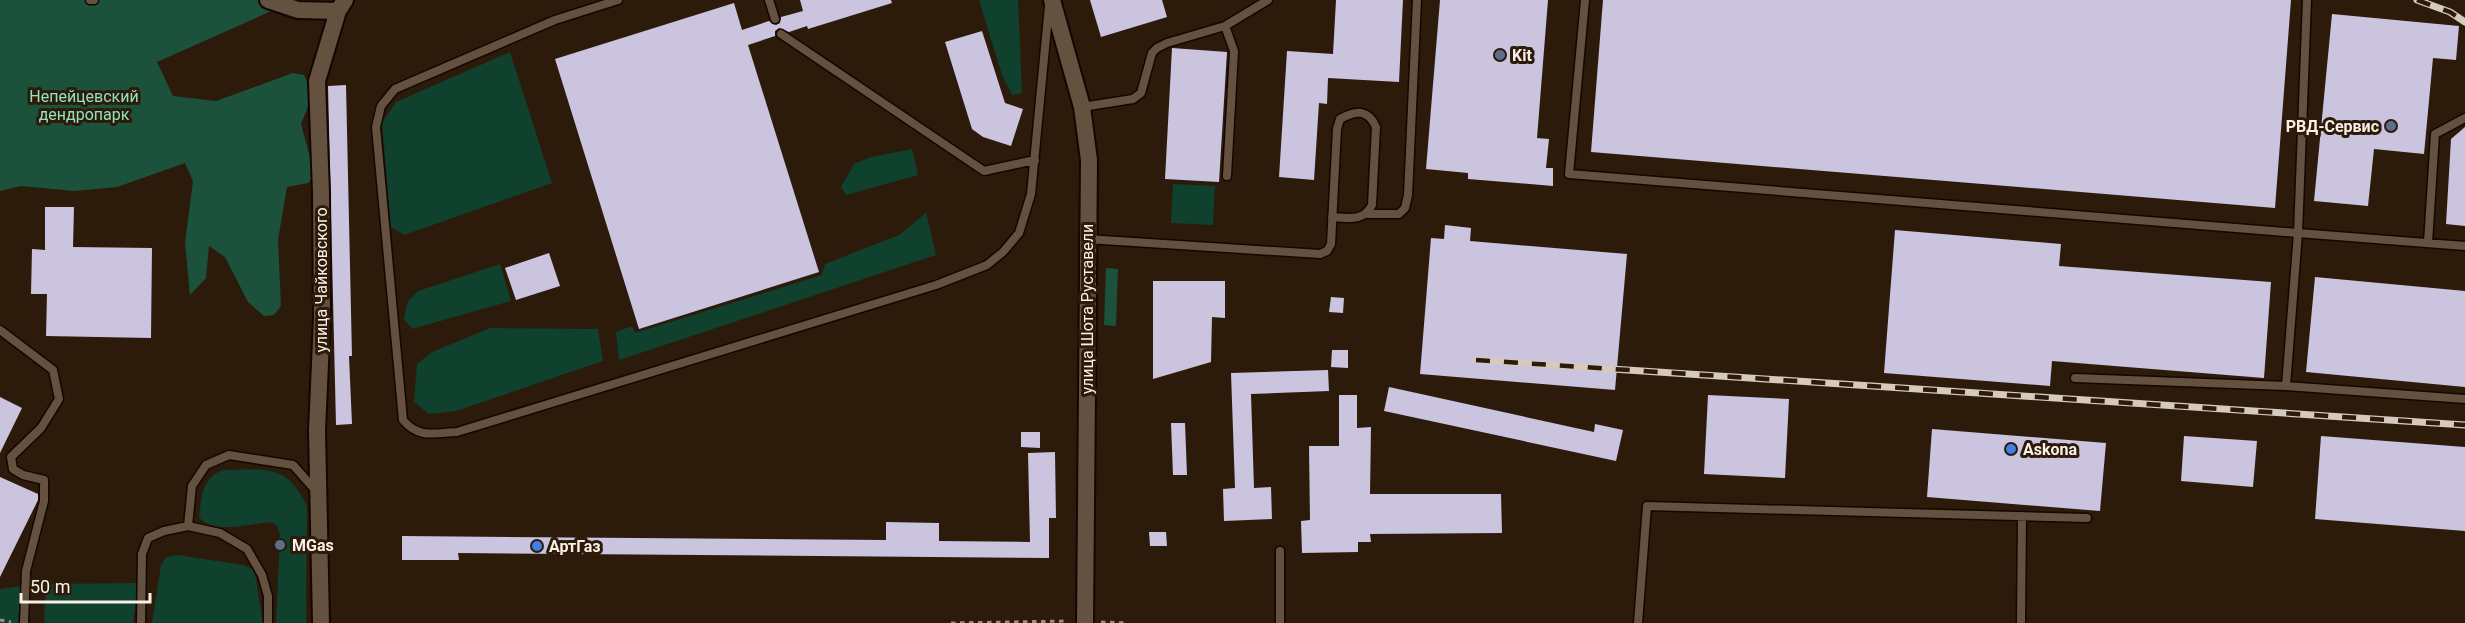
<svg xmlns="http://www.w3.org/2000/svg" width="2465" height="623" font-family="Roboto,sans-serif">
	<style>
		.green { fill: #10402e }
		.forest { fill: #1c513c }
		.building { fill: #cac4df }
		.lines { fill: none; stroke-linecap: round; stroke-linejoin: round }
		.service-casing { stroke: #140600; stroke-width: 11 }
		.minor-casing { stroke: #140600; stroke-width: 20 }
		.tertiary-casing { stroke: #140600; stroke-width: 20 }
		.path { stroke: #9b8d80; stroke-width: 3; stroke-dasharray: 4.5 4.5; stroke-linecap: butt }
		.service { stroke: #64513f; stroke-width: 8 }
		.minor { stroke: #64513f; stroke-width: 16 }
		.tertiary { stroke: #64513f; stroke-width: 16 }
		.rail-casing { stroke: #d6c9be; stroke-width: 7 }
		.rail { stroke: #2c1b0b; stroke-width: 4.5; stroke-dasharray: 14; stroke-linecap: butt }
		.service-dot { fill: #5c6f8a; stroke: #2c1b0b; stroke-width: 2 }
		.shop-dot { fill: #3f7fe0; stroke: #2c1b0b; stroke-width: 2 }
		.labels { text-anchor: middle; stroke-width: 6; stroke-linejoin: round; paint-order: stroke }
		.poi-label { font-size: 16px; font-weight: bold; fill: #fcf0e6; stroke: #2c1b0b; text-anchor: start }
		.park-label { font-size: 16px; fill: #90e2bc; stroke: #2c1b0b }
		.street-label { font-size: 16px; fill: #fcf0e6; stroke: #2c1b0b }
	</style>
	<rect width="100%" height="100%" fill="#2c1b0b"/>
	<path class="green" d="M979 0H1018L1022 93 1012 95 1002 75Z
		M510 52 552 183 404 235 391 227 382 123 396 102Z
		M912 149 918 175 846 195 841 187 854 164 871 157Z
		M1173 184 1215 186 1213 225 1171 223Z
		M926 213 936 255 619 360 616 332 632 326 635 333 822 275 825 264 899 235Z
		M500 264 511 301 412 329 404 319 408 301 418 291Z
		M490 328 598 329 603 361 456 411 429 414 414 402 417 364 432 352Z
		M223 470C264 470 286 462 307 506L306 623H276L280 535 277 526 271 522C250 524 213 535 199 517 202 497 201 478 223 470Z
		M178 555 243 565 253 569 256 579 263 623H152L161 565 166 557Z
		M138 583 133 623H46L44 620 46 584Z
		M21 586 18 623H0V589Z"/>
	<path class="forest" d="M0 0H288L285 5 157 62 173 96 216 101 293 73 304 75 313 94 301 124 315 176 308 183 287 187 278 240 281 306 274 315 264 316 248 302 225 257 209 246 206 278 190 295 185 243 193 181 185 163 117 187 74 191 21 186 0 191Z
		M1106 268 1118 269 1116 326 1104 325Z"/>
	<path class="building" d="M800 0H891L892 3 808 29 807 26 789 32 779 28 775 31V36L748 45 819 272 639 329 555 59 734 3 742 30 769 21 776 25 780 23 781 17 803 11Z
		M1090 0H1162L1167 17 1101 37Z
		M1336 0H1403L1399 82 1328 78 1327 104 1319 103 1314 180 1279 177 1287 51 1333 54Z
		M1440 0H1548L1537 138 1549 139 1546 168H1553V186L1468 179V173L1426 169Z
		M1603 0H2291L2275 208 1591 152Z
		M2332 14 2459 26 2456 60 2433 58 2424 154 2374 149 2368 206 2314 201Z
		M982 31 1005 103 1023 109 1011 146 983 137 972 129 945 42Z
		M1172 48 1227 52 1219 182 1165 179Z
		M346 85 352 356H349L352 424 336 425 328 86Z
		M2465 127V226L2446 224 2451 139Z
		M45 207H74L73 247 152 248 151 338 46 336 47 294H31L32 249 45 250Z
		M1445 225 1471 228 1470 241 1627 254 1615 390 1420 374 1431 238 1444 239Z
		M1895 230 2061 244 2059 266 2271 282 2264 378 2052 361 2050 386 1884 373Z
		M549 253 560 286 516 300 505 268Z
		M2315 277 2465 291V387L2306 372Z
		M1153 281H1225V318L1212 317 1211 362 1153 379Z
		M1331 297 1344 298 1343 313 1329 312Z
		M1332 350H1348V368L1331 367Z
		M1328 370 1329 391 1251 394 1254 488 1271 487 1272 519 1224 521 1223 489 1235 488 1231 373Z
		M1389 387 1594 432 1595 424 1623 430 1616 461 1384 411Z
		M1339 395H1357V428L1371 427 1370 494H1501L1502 533 1370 534 1371 542H1358V552L1302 553 1301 521 1310 520 1309 446H1339Z
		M1708 395 1789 399 1785 478 1704 474Z
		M0 397 22 408 0 453Z
		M1171 423H1185L1187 475H1173Z
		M1932 429 2106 443 2100 511 1927 497Z
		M1021 432H1040V448L1021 447Z
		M2184 436 2257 441 2253 487 2181 481Z
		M2321 436 2465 447V531L2315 519Z
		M1055 452 1056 518H1049V558L458 553 459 560H402V536L886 540V522L939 523V541L1030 542 1028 453Z
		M0 477 38 494V500L0 577Z
		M1149 532H1166L1167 546H1150Z"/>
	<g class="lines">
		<defs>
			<path id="service" d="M90 0H94
				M618 0 555 20 395 89 381 106 376 127 403 420C419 439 434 433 457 432L936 285 987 265 1003 252 1019 233 1031 194 1049 6
				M769 0 775 19
				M1585 0 1569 174 2298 233 2307 0
				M1225 26 1234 51 1227 176
				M781 34 984 171 1035 160
				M1082 107 1133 99 1141 93 1152 53 1157 48 1167 43 1225 26 1268 0
				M1368 214H1399L1405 208 1408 195 1417 0
				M1087 239 1320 254 1327 251 1331 244 1337 129 1340 119C1356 110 1368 109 1376 127L1372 205C1363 222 1349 218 1332 217
				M2428 243 2435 134 2465 118
				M0 330 53 370 59 399 41 428 11 457 13 469 23 475 44 480V501L26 571 24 623
				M2075 378 2286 386 2465 399
				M2286 386 2298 233 2465 246
				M188 526 192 486 206 465 229 455 293 465 317 492
				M141 623 142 554 148 538 164 531 188 526 220 533 247 549 262 575 268 596V623
				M1280 623V551
				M1638 623 1647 506 2087 518
				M2021 623 2022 516"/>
			<path id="minor" d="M268 0 298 10 338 11
				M321 623 317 430 322 319 321 193 317 81 338 11 345 0"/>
			<path id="tertiary" d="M1052 0 1082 107 1089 160 1085 623"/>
		</defs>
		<use href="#service" class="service-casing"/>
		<use href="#minor" class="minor-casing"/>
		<use href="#tertiary" class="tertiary-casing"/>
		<path class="path" d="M0 620 11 622
			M1101 622 1127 623
			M951 623 1068 621"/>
		<use href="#service" class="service"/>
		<use href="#minor" class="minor"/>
		<use href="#tertiary" class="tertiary"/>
		<defs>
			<path id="rail" d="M2417 0 2450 12 2465 22
				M1476 360 2465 425"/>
		</defs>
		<use href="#rail" class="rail-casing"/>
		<use href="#rail" class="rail"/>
	</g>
	<g class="service-dot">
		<circle cx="1500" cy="55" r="6"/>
		<circle cx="2391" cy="126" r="6"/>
		<circle cx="280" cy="545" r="6"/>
	</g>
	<g class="shop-dot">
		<circle cx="2011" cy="449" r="6"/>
		<circle cx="537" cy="546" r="6"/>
	</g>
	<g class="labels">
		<g class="poi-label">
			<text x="1512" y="61">Kit</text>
			<text x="2379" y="132" text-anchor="end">РВД-Сервис</text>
			<text x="2023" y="455">Askona</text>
			<text x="292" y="551">MGas</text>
			<text x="549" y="552">АртГаз</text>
		</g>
		<g class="park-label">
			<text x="84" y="102">Непейцевский<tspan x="84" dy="18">дендропарк</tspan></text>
		</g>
		<g class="street-label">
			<text transform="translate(321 280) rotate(-90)" y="6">улица Чайковского</text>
			<text transform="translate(1087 309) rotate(-90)" y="6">улица Шота Руставели</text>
		</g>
	</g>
	<path d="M21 593v9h129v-9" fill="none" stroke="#fcf0e6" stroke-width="3"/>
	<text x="30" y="593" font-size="18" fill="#fcf0e6" stroke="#2c1b0b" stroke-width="4.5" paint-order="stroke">50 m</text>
</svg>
